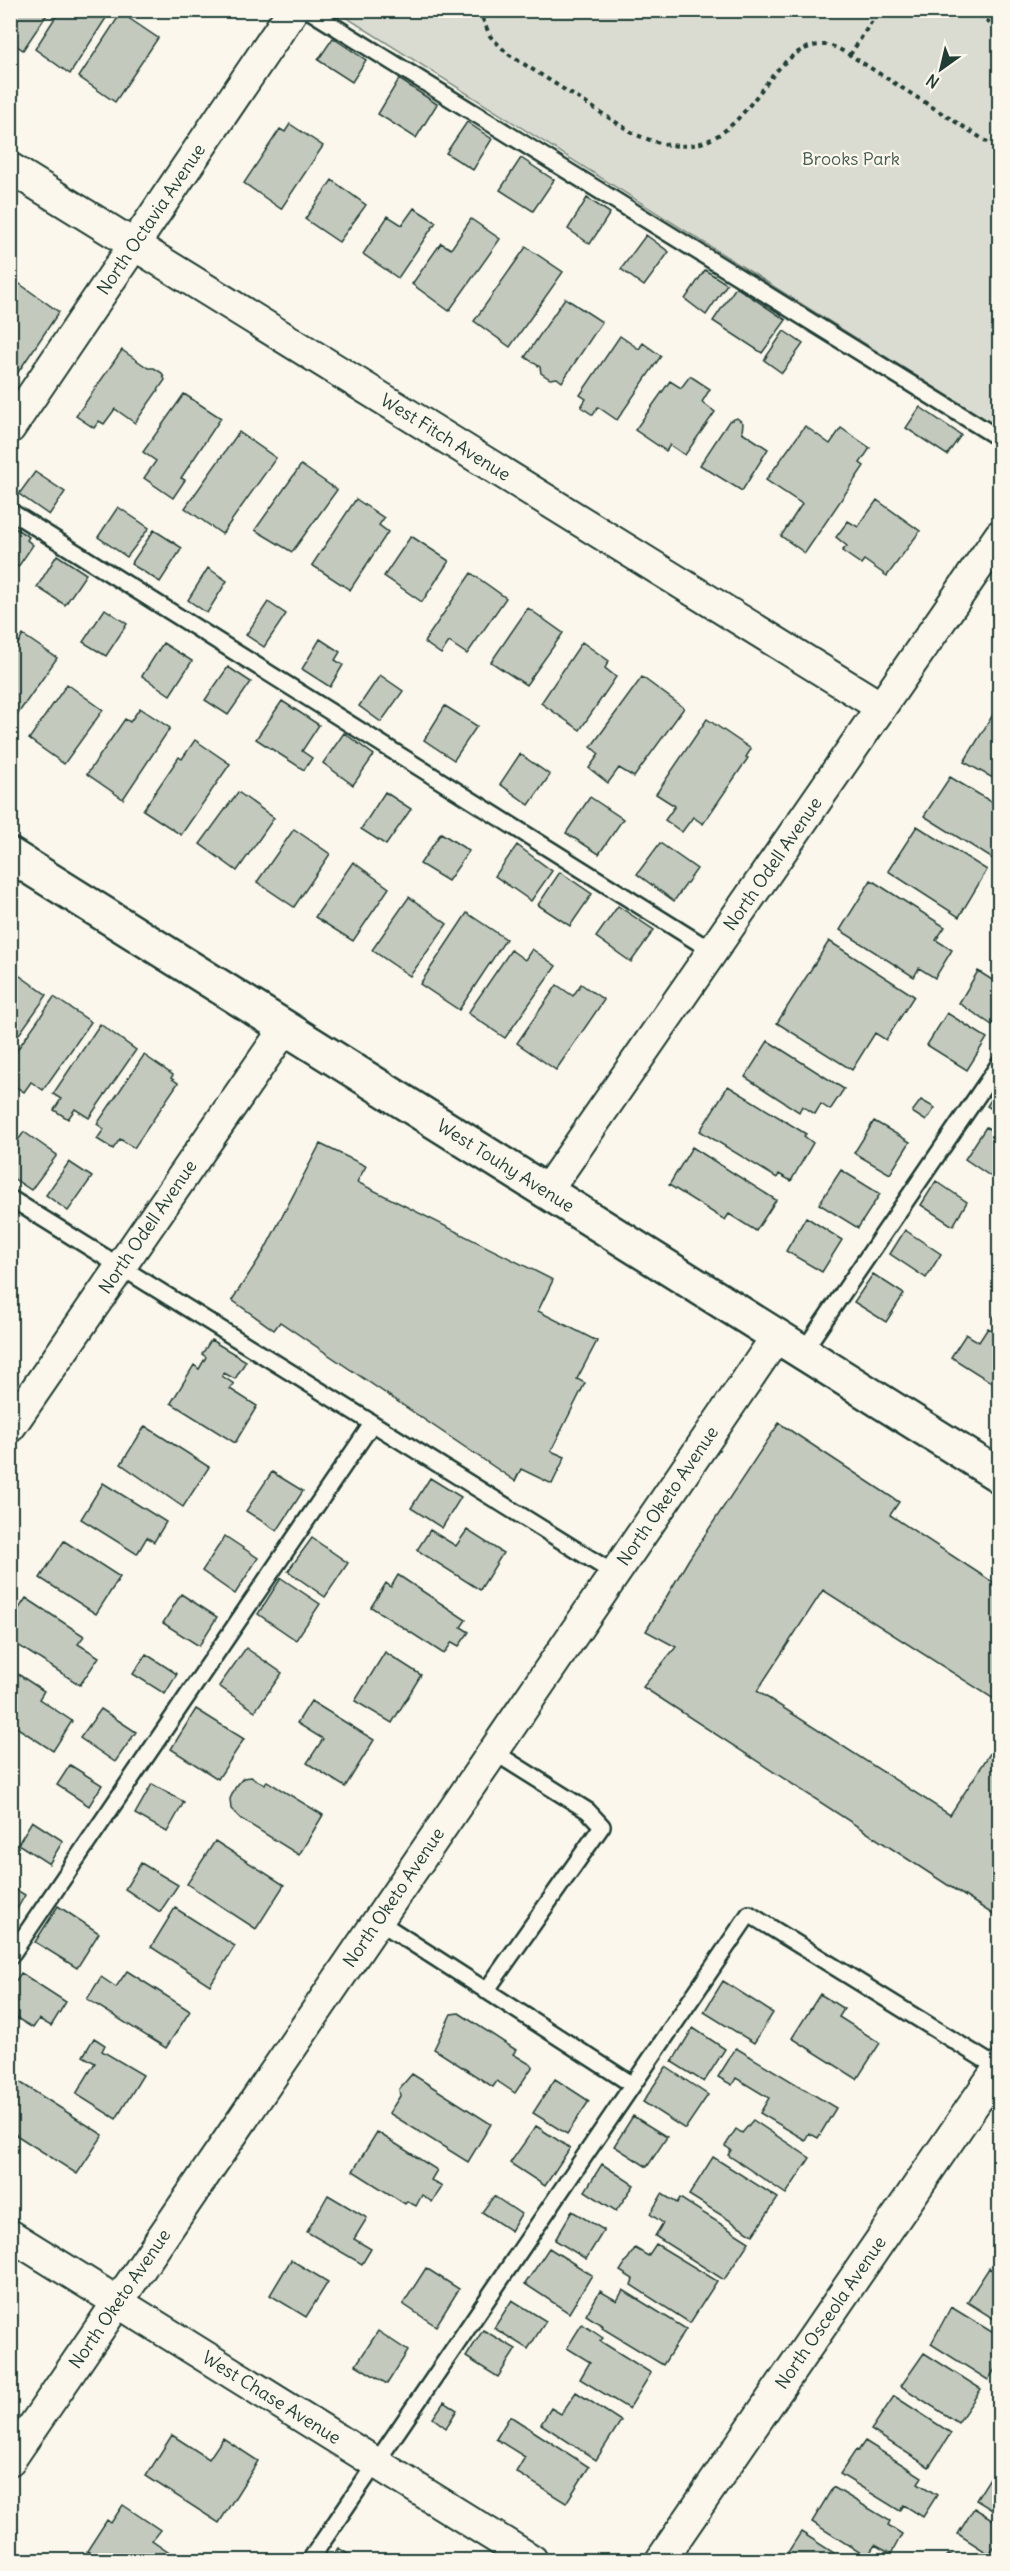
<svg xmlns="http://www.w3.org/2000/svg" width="1010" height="2571" font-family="Delius,sans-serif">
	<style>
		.green { fill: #dbdcd1; stroke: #7d8c82; stroke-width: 1.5 }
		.building { fill: #c4c9be; stroke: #1f3d34; stroke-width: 1.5 }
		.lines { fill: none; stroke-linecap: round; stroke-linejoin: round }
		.service-casing { stroke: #1f3d34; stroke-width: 20 }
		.minor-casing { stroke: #1f3d34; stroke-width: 34 }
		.secondary-casing { stroke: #1f3d34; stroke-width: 38 }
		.path { stroke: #1f3d34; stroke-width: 4; stroke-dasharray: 4.5 4.5; stroke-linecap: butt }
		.service { stroke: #fbf7ec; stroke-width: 15 }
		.minor { stroke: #fbf7ec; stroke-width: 30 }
		.secondary { stroke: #fbf7ec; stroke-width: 33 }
		.labels { text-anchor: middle; stroke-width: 4.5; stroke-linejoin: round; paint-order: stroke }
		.park-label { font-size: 18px; fill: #455d53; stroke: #fbf7ec }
		.street-label { font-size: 18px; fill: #1f3d34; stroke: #fbf7ec }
	</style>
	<rect width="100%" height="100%" fill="#fbf7ec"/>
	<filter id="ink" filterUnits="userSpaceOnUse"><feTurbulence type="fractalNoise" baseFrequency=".0167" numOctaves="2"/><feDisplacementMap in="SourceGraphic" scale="12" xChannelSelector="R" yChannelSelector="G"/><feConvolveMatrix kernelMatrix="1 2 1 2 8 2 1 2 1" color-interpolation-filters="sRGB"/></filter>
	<g filter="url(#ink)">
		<path class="green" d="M336 11H999V428Z"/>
		<path class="building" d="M10 10H50L23 50 10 41Z
			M60 10H101L108 15 70 74 35 49Z
			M121 13 158 38 115 102 79 77Z
			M333 38 366 60 352 82 318 60Z
			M399 79 437 104 416 138 378 114Z
			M467 122 492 139 473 170 446 153Z
			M290 124 323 146 281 209 244 183 280 129 285 132Z
			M521 158 554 180 533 211 500 190Z
			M332 180 366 205 339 242 305 219Z
			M587 198 610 213 590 244 568 229Z
			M414 208 436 222 398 278 363 254 388 216 402 225Z
			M471 219 500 239 449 311 412 284 441 243 451 249Z
			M646 235 669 252 644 286 621 269Z
			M526 247 563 272 510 347 474 321Z
			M705 270 727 284 706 315 685 299Z
			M17 282 59 312 10 384V292Z
			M736 287 786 320 762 353 713 321Z
			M565 298 602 322 562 382 557 378 550 379 541 373 540 367 525 357Z
			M784 331 803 344 782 373 764 360Z
			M620 336 639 349 643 343 661 356 617 420 598 407 593 415 581 407 586 399 580 395Z
			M122 350 148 368H154L162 373 165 380 135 423 115 409 104 424 99 421 94 428 76 416Z
			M690 376 710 389 702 402 715 412 685 455 670 445 666 451 635 430 670 381 681 388Z
			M184 394 221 418 181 478 185 480 173 498 144 478 156 461 143 452Z
			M920 407 961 435 947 455 906 428Z
			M737 418 743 423 742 432 768 449 742 491 700 465 729 421Z
			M805 426 830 444 841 428 870 448 860 463 864 466 805 553 781 536 802 504 766 480Z
			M239 432 276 458 222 534 185 508Z
			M301 465 337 490 292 552 255 530Z
			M35 472 65 492 49 515 19 494Z
			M356 499 384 518 379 525 388 532 350 590 312 565Z
			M877 500 920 531 887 576 864 560 861 564 842 551 847 546 836 537 848 521 858 527Z
			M118 507 149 528 127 557 98 537Z
			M10 525 29 537 27 540 33 545 18 567 10 561Z
			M154 530 182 548 160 582 131 564Z
			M411 536 449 561 422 602 384 576Z
			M57 555 86 574 65 605 37 587Z
			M208 568 227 581 207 613 188 600Z
			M471 573 506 598 467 654 449 642 441 654 424 642Z
			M268 602 286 614 264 647 246 635Z
			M528 608 563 633 526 685 491 662Z
			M105 609 127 624 106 656 83 642Z
			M23 635 57 658 10 725V650L13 652Z
			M320 639 340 652 335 660 343 665 330 687 302 669Z
			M582 642 609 661 605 668 616 677 580 730 541 703Z
			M163 643 192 661 170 695 142 676Z
			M228 667 251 682 228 715 205 700Z
			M380 675 403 691 381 722 359 706Z
			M642 677 684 708 634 777 619 768 608 783 589 768 599 754 591 747Z
			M67 684 103 710 64 764 29 739Z
			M282 701 319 725 302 751 312 758 304 770 256 739Z
			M445 706 477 726 454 760 424 740Z
			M140 708 170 728 123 799 87 774 125 719 130 722Z
			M994 713 1000 717V782L964 762Z
			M707 719 751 749 746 757 748 758 703 824 693 817 682 832 665 820 675 806 656 794Z
			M344 733 374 755 353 785 323 763Z
			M195 740 230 764 181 835 143 810 179 757 182 759Z
			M520 754 550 775 529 805 500 784Z
			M950 777 1000 807V855L996 861 924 816Z
			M238 792 274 818 237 871 200 844Z
			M385 792 411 809 386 845 361 829Z
			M590 797 623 819 599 854 566 833Z
			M917 826 987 870 959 917 888 871Z
			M294 829 330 854 294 907 257 882Z
			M441 833 469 851 448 881 420 864Z
			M660 843 697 869 674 901 637 874Z
			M517 845 552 871 531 901 495 876Z
			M353 862 389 888 353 941 315 917Z
			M560 872 592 894 570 926 538 905Z
			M871 880 945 927 936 940 952 950 935 978 919 968 914 977 840 930Z
			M409 897 447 924 410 976 372 950Z
			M618 906 654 930 631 962 596 937Z
			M467 913 506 939 459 1010 420 984Z
			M829 941 914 996 886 1040 875 1033 852 1070 777 1023Z
			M532 949 556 966 505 1038 468 1013 511 950 525 960Z
			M10 969 47 995 10 1047Z
			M978 971 1000 985V1013L992 1025 959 1003Z
			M581 984 604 1000 556 1070 517 1043 557 985 573 996Z
			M54 997 91 1022 43 1090 31 1082 24 1092 10 1083 15 1071 10 1068V1060Z
			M947 1013 987 1038 967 1070 927 1045Z
			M100 1024 136 1050 89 1118 75 1109 68 1119 54 1110 61 1099 53 1094Z
			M768 1041 844 1089 830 1110 821 1104 815 1114 802 1106 799 1112 745 1077Z
			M144 1055 173 1075 171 1078 178 1083 134 1148 120 1139 113 1149 97 1139 104 1129 97 1124Z
			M728 1086 806 1134 804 1136 813 1143 791 1181 779 1174 777 1178 700 1131Z
			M1000 1086V1114L987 1106Z
			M921 1100 935 1108 926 1121 912 1112Z
			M874 1121 910 1142 890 1174 854 1153Z
			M986 1127 1000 1134V1174L996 1180 965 1159Z
			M24 1132 57 1155 31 1190 10 1176V1151Z
			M320 1144 366 1166 357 1182 553 1280 538 1311 597 1341 577 1379 585 1383 551 1451 565 1457 552 1484 521 1469 515 1481 280 1322 274 1330 232 1300 264 1251Z
			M692 1147 776 1200 756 1231 729 1214 725 1220 669 1185Z
			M69 1162 92 1177 68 1211 46 1195Z
			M841 1170 880 1194 858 1228 819 1204Z
			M936 1181 967 1202 953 1226 921 1205Z
			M806 1217 842 1240 822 1272 786 1251Z
			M10 1224 16 1228 10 1237Z
			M905 1230 941 1254 926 1278 890 1254Z
			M873 1274 904 1294 886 1322 854 1302Z
			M1000 1307V1322L993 1318Z
			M988 1328 1000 1335V1388L951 1357 966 1334 979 1342Z
			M211 1340 246 1361 235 1379 224 1373 222 1376 234 1384 230 1389 257 1406 235 1443 171 1403 194 1365 199 1369 206 1357 202 1354Z
			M779 1423 899 1502 890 1515 1000 1587V1703L823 1590 757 1691 950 1815 1000 1738V1919L643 1687 676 1647 646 1631 689 1559Z
			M145 1426 209 1467 183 1507 121 1464Z
			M272 1472 303 1491 277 1531 246 1511Z
			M430 1478 461 1497 442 1528 411 1508Z
			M103 1483 166 1522 154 1542 147 1537 137 1554 81 1519Z
			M430 1530 456 1546 467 1530 503 1553 480 1590 417 1550Z
			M225 1536 258 1558 235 1594 202 1571Z
			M312 1538 348 1563 325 1597 288 1571Z
			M64 1541 120 1577 96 1614 40 1578Z
			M398 1575 466 1620 461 1627 469 1632 459 1646 452 1642 444 1654 371 1607 386 1583 391 1587Z
			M281 1578 320 1604 296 1640 258 1614Z
			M181 1594 217 1617 199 1646 163 1623Z
			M26 1598 84 1636 78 1644 99 1657 80 1685 10 1640V1622Z
			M246 1648 282 1673 255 1711 219 1686Z
			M385 1652 421 1675 392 1723 355 1701Z
			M146 1654 177 1674 165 1694 133 1674Z
			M10 1669 44 1691 39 1699 72 1721 53 1751 10 1723Z
			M311 1701 374 1740 345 1787 307 1763 323 1739 297 1723Z
			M101 1709 136 1732 115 1762 80 1738Z
			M196 1709 244 1739 218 1779 171 1749Z
			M70 1765 102 1785 89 1806 57 1785Z
			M251 1777 265 1785 267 1781 323 1815 299 1855 241 1819 231 1809 230 1799 235 1788 243 1778Z
			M152 1784 184 1802 167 1832 135 1814Z
			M32 1821 63 1841 49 1864 18 1844Z
			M215 1841 284 1885 256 1929 187 1884Z
			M141 1863 178 1885 160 1912 125 1889Z
			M10 1886 25 1895 13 1916 10 1915Z
			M58 1906 99 1933 77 1968 35 1942Z
			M175 1908 235 1946 210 1985 151 1947Z
			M127 1971 190 2011 166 2048 87 1999 101 1977 116 1987Z
			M21 1973 66 2002 51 2026 39 2019 33 2028 10 2014V1989Z
			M723 1981 773 2013 754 2043 704 2012Z
			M820 1994 844 2009 839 2017 880 2043 857 2079 792 2038Z
			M459 2013 516 2050 513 2054 533 2066 515 2093 497 2081 493 2087 434 2049 451 2014Z
			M693 2028 725 2049 704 2082 672 2062Z
			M94 2038 105 2045 102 2051 143 2075 116 2119 76 2094 95 2063 83 2056Z
			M736 2048 836 2108 818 2138 809 2133 805 2140 760 2113 769 2098 736 2078 732 2085 718 2077Z
			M666 2067 708 2095 685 2129 643 2102Z
			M412 2074 491 2124 468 2162 389 2113 400 2096 399 2089Z
			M10 2076 103 2135 77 2174 10 2131Z
			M555 2079 589 2101 567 2134 533 2113Z
			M633 2116 667 2137 647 2167 614 2146Z
			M753 2120 810 2158 786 2194 728 2155 731 2150 725 2146 736 2129 742 2133Z
			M536 2126 570 2148 545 2186 510 2163Z
			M377 2132 437 2170 431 2180 442 2187 432 2202 422 2195 416 2206 407 2201 405 2204 353 2171Z
			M713 2157 778 2198 753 2235 689 2195Z
			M602 2164 634 2185 616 2211 585 2191Z
			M662 2194 677 2203 680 2198 749 2242 724 2280 655 2236 663 2223 650 2214Z
			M328 2195 367 2218 354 2239 371 2249 362 2264 307 2232Z
			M494 2196 521 2214 511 2231 482 2212Z
			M572 2211 604 2230 586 2259 555 2240Z
			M656 2244 717 2281 690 2323 631 2285 633 2279 620 2271 635 2248 648 2256Z
			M549 2248 592 2275 569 2313 525 2284Z
			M291 2260 328 2282 306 2317 270 2295Z
			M426 2268 459 2289 436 2326 403 2304Z
			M989 2268 1000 2275V2323L967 2302Z
			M623 2290 686 2329 663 2365 602 2328 603 2326 586 2315 600 2291 617 2301Z
			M512 2300 546 2321 528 2349 494 2328Z
			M951 2307 1000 2337V2362L988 2380 931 2344Z
			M582 2324 603 2338 600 2341 651 2373 629 2409 580 2379 590 2362 567 2348Z
			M483 2330 516 2349 498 2377 466 2357Z
			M378 2331 408 2351 387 2384 356 2365Z
			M924 2353 981 2389 958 2423 901 2386Z
			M576 2392 621 2421 596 2460 541 2424 551 2408 561 2414Z
			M894 2396 951 2433 929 2467 871 2430Z
			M444 2402 457 2410 446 2428 433 2418Z
			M510 2416 589 2467 566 2503 516 2472 525 2457 496 2439Z
			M172 2435 209 2459 223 2438 258 2461 219 2523 146 2476Z
			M865 2441 922 2477 918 2483 937 2495 923 2517 904 2505 900 2511 840 2474 856 2450 858 2451Z
			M1000 2462V2515L976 2500Z
			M833 2487 890 2521 888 2525 902 2534 891 2554 875 2545 867 2557 812 2522Z
			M123 2505 160 2530 152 2540 181 2560H102L87 2551 107 2520 111 2523Z
			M974 2508 1000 2524V2539L989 2554 958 2534Z
			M801 2532 845 2560H783Z
			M338 2548 358 2560H330Z
			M949 2554 959 2560H944Z"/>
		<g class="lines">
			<defs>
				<path id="service" d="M308 10 1000 439
					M10 511 712 951
					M10 1198 615 1574
					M802 1353 1000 1063
					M378 1921 633 2085
					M10 1957 372 1424
					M486 1991 602 1826 588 1811 494 1752
					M310 2560 749 1914 998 2068"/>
				<g id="minor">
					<path id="s1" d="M10 168 881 707"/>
					<path id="s2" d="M10 428 293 10"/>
					<path id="s3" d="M546 1192 1000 535"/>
					<path id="s4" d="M10 1427 285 1028"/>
					<path id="s5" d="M10 2235 532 2560"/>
					<path id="s6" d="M10 2460 777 1336"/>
					<path id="s7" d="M661 2560 1000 2066"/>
				</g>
				<g id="secondary">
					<path id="s8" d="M10 855 1000 1476"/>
				</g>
			</defs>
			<use href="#service" class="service-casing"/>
			<use href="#minor" class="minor-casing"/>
			<use href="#secondary" class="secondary-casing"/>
			<path class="path" d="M479 10 490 36 508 54 633 133C750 189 754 43 825 45 834 45 842 51 850 55L1000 150
				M971 10 1000 29
				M850 55 879 10"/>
			<use href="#service" class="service"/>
			<use href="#minor" class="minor"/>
			<use href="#secondary" class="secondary"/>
		</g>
	</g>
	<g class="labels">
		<g class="park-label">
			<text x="851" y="165">Brooks Park</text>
		</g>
		<g class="street-label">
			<text dy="6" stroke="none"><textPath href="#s2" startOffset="252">North Octavia Avenue</textPath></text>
			<text dy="6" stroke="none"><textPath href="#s1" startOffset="512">West Fitch Avenue</textPath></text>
			<text dy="6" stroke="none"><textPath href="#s3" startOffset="399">North Odell Avenue</textPath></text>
			<text dy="6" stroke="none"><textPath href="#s8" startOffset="585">West Touhy Avenue</textPath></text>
			<text dy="6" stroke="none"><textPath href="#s4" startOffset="243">North Odell Avenue</textPath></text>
			<text dy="6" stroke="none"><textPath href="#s6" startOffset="1167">North Oketo Avenue</textPath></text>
			<text dy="6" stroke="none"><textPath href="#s6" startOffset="681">North Oketo Avenue</textPath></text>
			<text dy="6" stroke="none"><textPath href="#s6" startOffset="195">North Oketo Avenue</textPath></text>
			<text dy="6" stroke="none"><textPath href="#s7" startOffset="300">North Osceola Avenue</textPath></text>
			<text dy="6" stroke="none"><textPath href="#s5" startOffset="308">West Chase Avenue</textPath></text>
		</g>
	</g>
	<rect width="1010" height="2571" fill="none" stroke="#fbf7ec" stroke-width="36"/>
	<rect x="18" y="18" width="974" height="2535" fill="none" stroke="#1f3d34" stroke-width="2" filter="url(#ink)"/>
	<g transform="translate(941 69) rotate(214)" stroke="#fbf7ec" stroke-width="4.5" paint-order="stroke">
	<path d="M0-4.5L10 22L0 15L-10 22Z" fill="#1f3d34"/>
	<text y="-9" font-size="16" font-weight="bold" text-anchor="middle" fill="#1f3d34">N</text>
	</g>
</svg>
